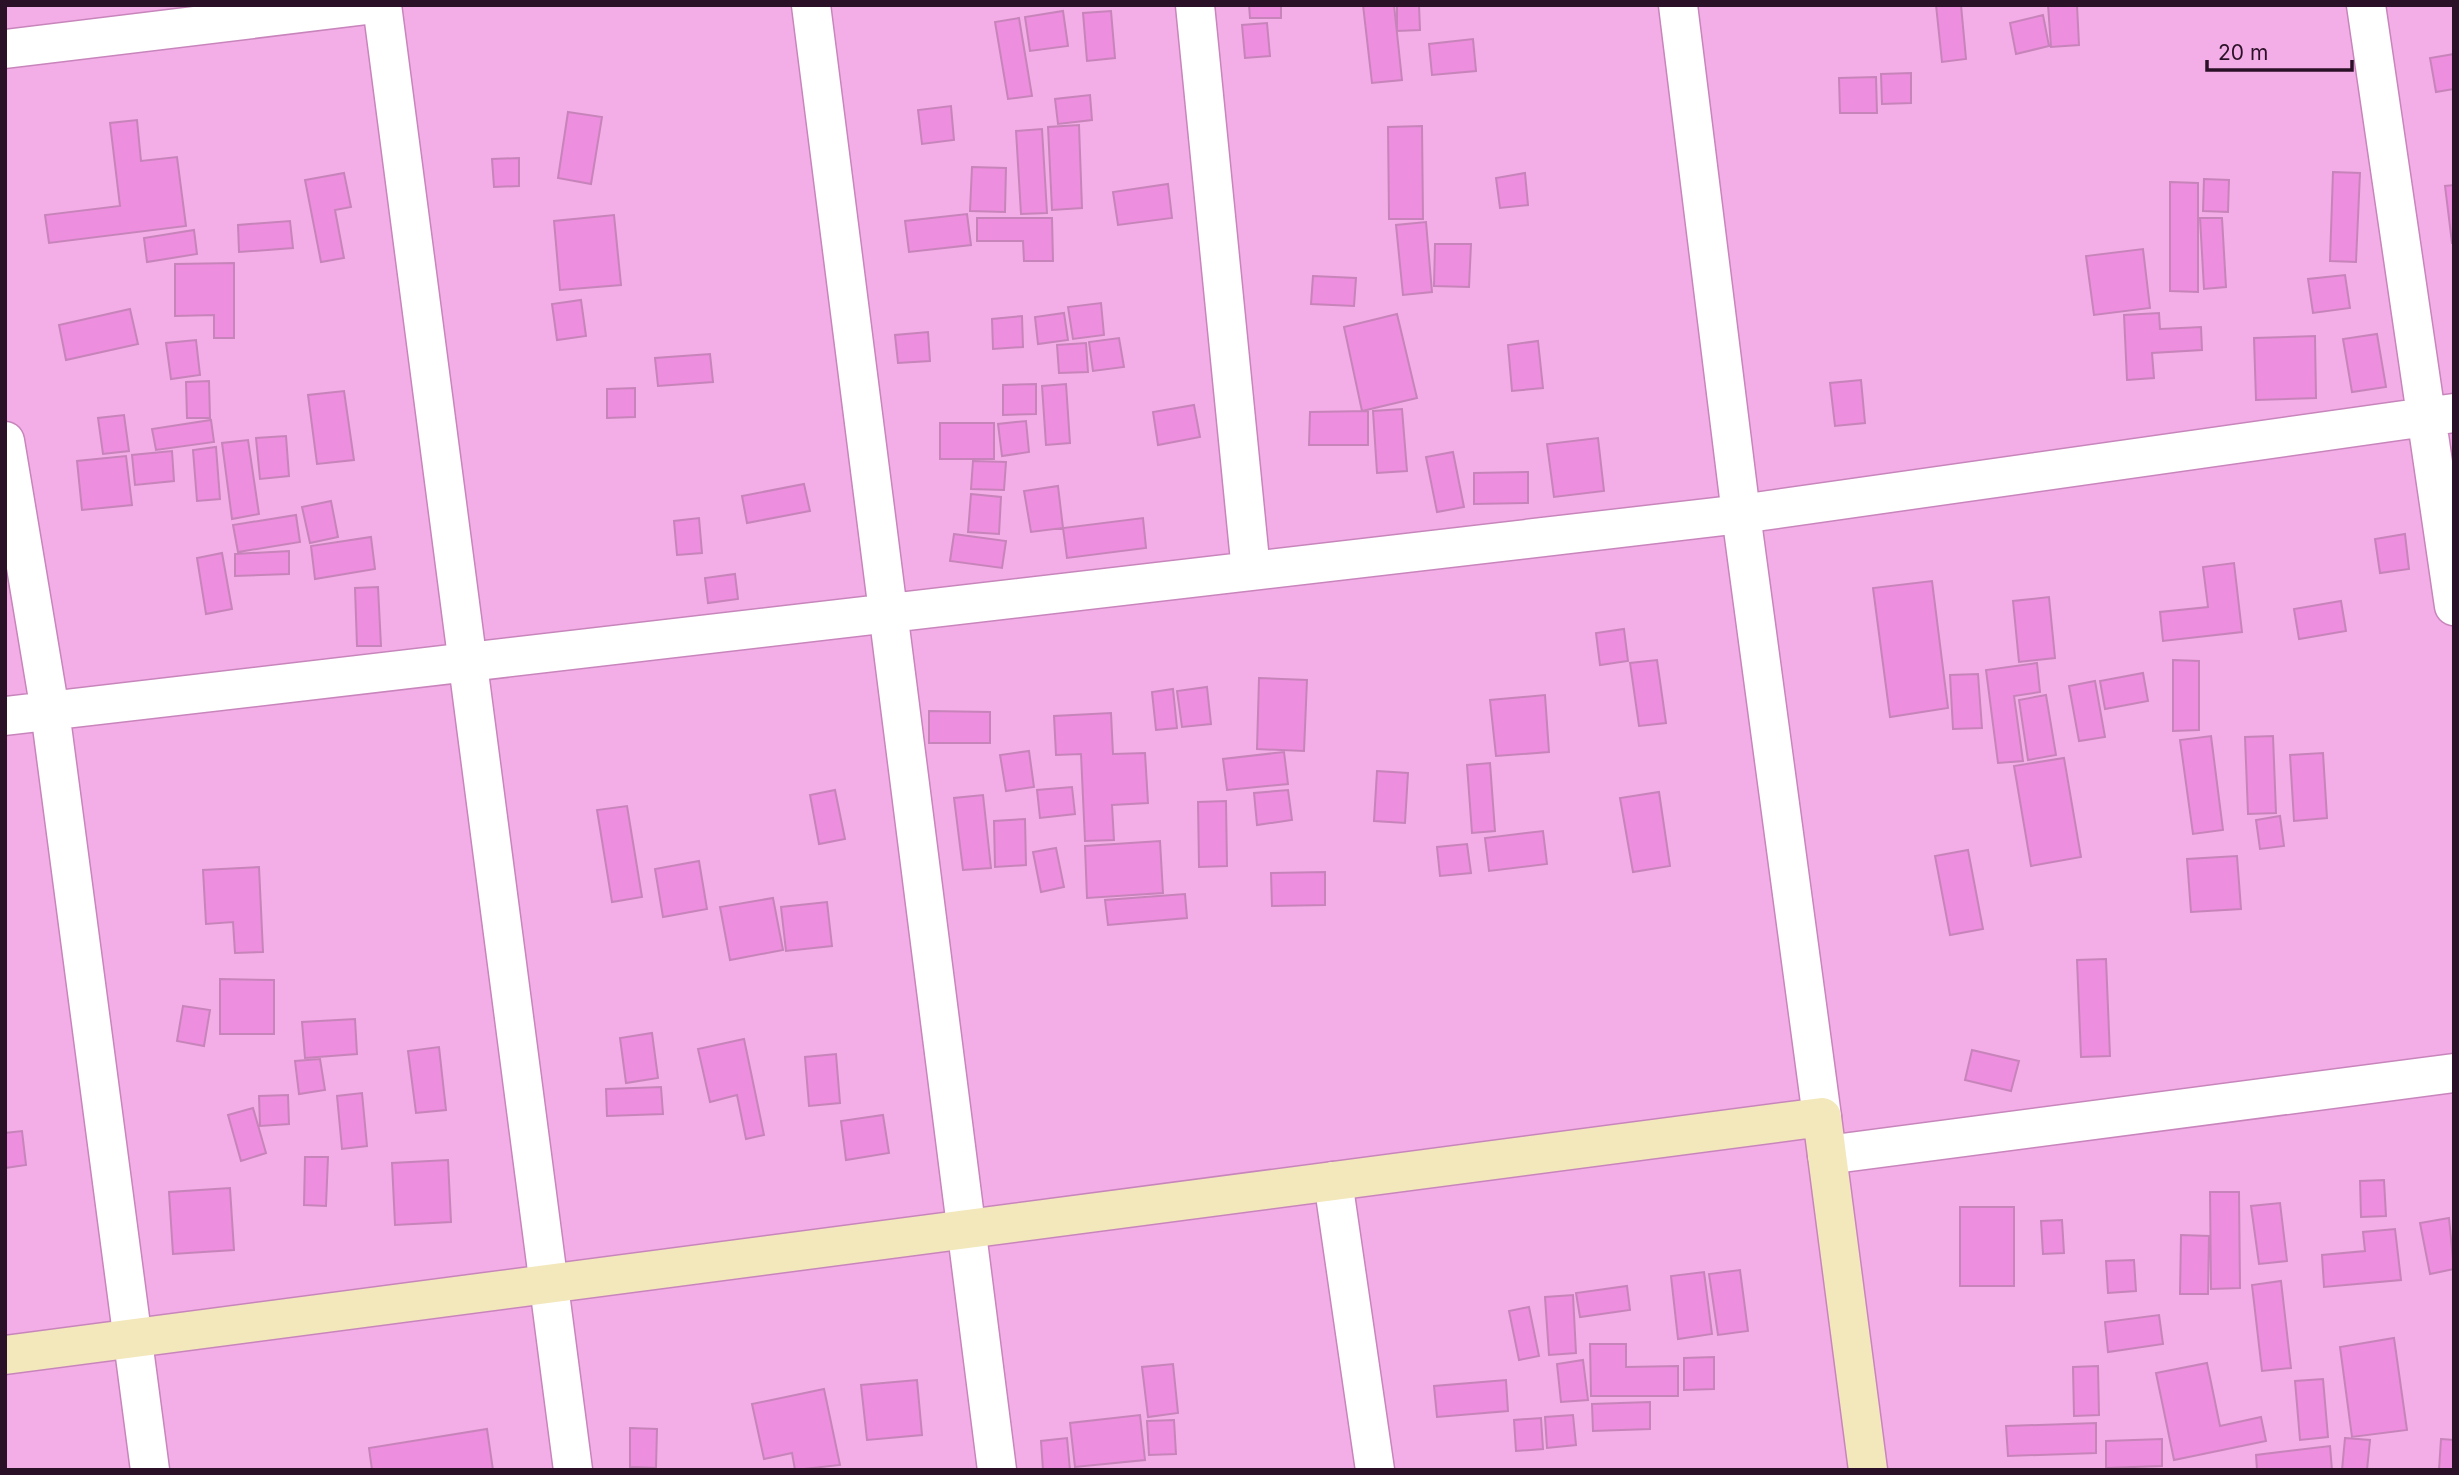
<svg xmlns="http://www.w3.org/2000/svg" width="2459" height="1475" font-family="Inter,sans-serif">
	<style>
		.building { fill: #ee8ede; stroke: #c784ba; stroke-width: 2 }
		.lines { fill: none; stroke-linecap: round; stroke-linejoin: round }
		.minor-casing { stroke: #c885bc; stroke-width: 41 }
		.tertiary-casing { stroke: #c885bc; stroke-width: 41 }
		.secondary-casing { stroke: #c885bc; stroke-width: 41 }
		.minor { stroke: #fff; stroke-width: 38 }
		.tertiary { stroke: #fff; stroke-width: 38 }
		.secondary { stroke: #f3e8bc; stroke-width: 38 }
	</style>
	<rect width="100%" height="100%" fill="#f4aee7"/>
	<path class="building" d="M1249 5H1281V18H1250Z
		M1363 5H1394L1402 80 1372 83Z
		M1397 5H1419L1420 30 1397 31Z
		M1936 5H1961L1966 59 1942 62Z
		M2048 5H2077L2079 45 2051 47Z
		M1063 11 1068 46 1030 51 1025 17Z
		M1111 11 1115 58 1087 61 1083 13Z
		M2043 15 2049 46 2016 54 2010 23Z
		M1019 18 1032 96 1008 99 995 22Z
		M1267 23 1270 56 1245 58 1242 25Z
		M1473 39 1476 71 1432 75 1429 44Z
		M2454 54V89L2436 92 2430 58Z
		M1911 73V103L1882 104 1881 74Z
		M1876 77 1877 113H1840L1839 78Z
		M1090 95 1092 120 1058 124 1055 99Z
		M951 106 954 140 922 144 918 110Z
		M568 112 602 117 591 184 558 178Z
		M137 120 141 161 177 157 186 226 49 243 45 215 120 206 110 123Z
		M1079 125 1082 208 1052 210 1048 127Z
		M1422 126 1423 219H1389L1388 127Z
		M1042 129 1047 213 1021 214 1016 131Z
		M519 158V186L494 187 492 159Z
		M972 167 1006 168 1005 212 970 211Z
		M2333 172 2360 173 2356 262 2330 261Z
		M344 173 351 207 335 210 344 258 321 262 305 180Z
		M1525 173 1528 205 1500 208 1496 178Z
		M2204 179 2229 180 2228 212 2203 211Z
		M2170 182 2198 183V292L2170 291Z
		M1168 184 1172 218 1118 225 1113 192Z
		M2454 185V243H2452L2445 186Z
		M967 214 971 245 909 252 905 221Z
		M614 215 621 285 560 290 554 221Z
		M977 218H1052L1053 261H1024L1023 241H977Z
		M2200 218H2222L2226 287 2204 289Z
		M290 221 293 248 239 252 238 225Z
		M1426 222 1432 292 1403 295 1396 225Z
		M194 230 197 254 147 262 144 238Z
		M1435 244H1471L1469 287 1434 286Z
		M2143 249 2150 308 2094 315 2086 256Z
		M234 263V338H214V315L175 316V264Z
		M2345 275 2350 308 2313 313 2308 279Z
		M1313 276 1356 278 1354 306 1311 304Z
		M581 300 586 336 557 340 552 304Z
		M1101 303 1104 335 1073 339 1068 307Z
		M130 309 138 344 66 360 59 325Z
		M1064 313 1068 340 1038 344 1035 317Z
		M2159 313 2160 329 2201 327 2202 350 2152 353 2154 378 2127 380 2124 315Z
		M1397 314 1417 398 1362 411 1344 327Z
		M1022 316 1023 347 993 349 992 319Z
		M928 332 930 361 898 363 895 335Z
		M2377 334 2386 387 2352 392 2343 339Z
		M2315 336 2316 398 2256 400 2254 338Z
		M1119 338 1124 367 1093 371 1089 342Z
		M196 340 200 375 171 379 166 343Z
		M1538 341 1543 388 1512 391 1508 345Z
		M1086 343 1088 372 1059 373 1057 345Z
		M710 354 713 382 658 386 655 358Z
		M1861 380 1865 423 1835 426 1830 383Z
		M209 381 210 418H187L186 382Z
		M1036 384V414L1003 415V385Z
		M1066 384 1070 443 1046 445 1042 386Z
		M635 388V417L607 418V389Z
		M344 391 354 460 317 464 308 395Z
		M1194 405 1200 437 1158 445 1153 412Z
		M1402 409 1407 471 1377 473 1373 411Z
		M1368 411V445H1309L1310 412Z
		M124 415 129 451 103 454 98 418Z
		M211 420 214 442 156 450 152 429Z
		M1026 421 1029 452 1002 456 998 424Z
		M940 423H994V459H940Z
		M286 436 289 476 260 479 256 438Z
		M1598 438 1604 491 1554 497 1547 444Z
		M248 440 259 514 232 519 222 443Z
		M216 447 220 499 197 501 193 450Z
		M172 451 174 481 135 485 132 455Z
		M1453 452 1464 507 1437 512 1426 457Z
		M126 456 132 505 82 510 77 461Z
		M973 461 1006 462 1004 490 971 489Z
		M1528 472V503L1474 504V473Z
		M804 484 810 511 747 523 742 496Z
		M1058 486 1063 528 1031 532 1024 491Z
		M971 494 1001 497 999 534 968 532Z
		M331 501 338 537 310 543 302 507Z
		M296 515 300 542 238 552 233 525Z
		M699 518 702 553 677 555 674 521Z
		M1143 518 1146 548 1067 558 1063 528Z
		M954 534 1006 541 1002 568 950 561Z
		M2405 534 2409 569 2380 573 2375 539Z
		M371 537 375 569 315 579 311 546Z
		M289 551V574L235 576V554Z
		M222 553 232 609 206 614 197 558Z
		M2234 563 2242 632 2163 641 2160 612 2208 607 2203 567Z
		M735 574 738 599 708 603 705 578Z
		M1932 581 1948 708 1890 717 1873 588Z
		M378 587 381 646H357L355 588Z
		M2049 597 2055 658 2019 662 2013 601Z
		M2341 601 2346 631 2299 639 2294 609Z
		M1624 629 1628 661 1600 665 1596 633Z
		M1657 660 1666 723 1639 726 1630 663Z
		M2173 660 2199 661V730L2173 731Z
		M2037 663 2040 692 2014 696 2023 761 1998 763 1986 670Z
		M2143 673 2148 701 2105 709 2100 681Z
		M1978 674 1982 728 1953 729 1950 675Z
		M1259 678 1307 680 1304 751 1257 749Z
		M2095 681 2105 737 2079 741 2069 686Z
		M1207 687 1211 724 1182 727 1177 691Z
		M1173 689 1177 728 1156 730 1152 692Z
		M1545 695 1549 752 1496 756 1490 700Z
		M2046 695 2056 755 2028 760 2019 700Z
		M929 711 990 712V743H929Z
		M1111 713 1113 754 1145 753 1148 803 1112 805 1114 840 1085 841 1081 754 1056 755 1054 716Z
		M2211 736 2223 830 2193 834 2180 740Z
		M2273 736 2276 813 2248 814 2245 737Z
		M1029 751 1034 787 1006 791 1000 755Z
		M1284 752 1288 784 1227 790 1223 759Z
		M2323 753 2327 818 2294 821 2290 755Z
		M2064 758 2081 857 2031 866 2014 766Z
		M1490 763 1495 831 1472 833 1467 765Z
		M1377 771 1408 773 1405 823 1374 821Z
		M1072 787 1075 814 1040 818 1037 790Z
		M835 790 845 839 819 844 810 795Z
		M1288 790 1292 820 1257 825 1254 793Z
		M1659 792 1670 866 1633 872 1620 798Z
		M983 795 991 868 963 870 954 798Z
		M1226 801 1227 866 1199 867 1198 802Z
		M627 806 642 897 612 902 597 810Z
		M2280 816 2284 846 2260 849 2256 820Z
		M1025 819 1026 865 995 867 994 821Z
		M1543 831 1547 864 1489 871 1485 838Z
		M1160 841 1163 893 1087 898 1085 846Z
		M1467 844 1471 873 1440 876 1437 847Z
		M1056 848 1064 887 1041 892 1033 852Z
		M1968 850 1983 929 1950 935 1935 856Z
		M2237 856 2241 909 2191 912 2187 859Z
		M699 861 707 909 663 917 655 869Z
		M259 867 263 952 235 953 233 922 206 924 203 870Z
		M1325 872V905L1272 906 1271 873Z
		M1185 894 1187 918 1108 925 1105 900Z
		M773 898 783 950 730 960 720 907Z
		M827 902 832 946 786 951 781 907Z
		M2106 959 2110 1056 2081 1057 2077 960Z
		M220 979 274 980V1034H220Z
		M183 1006 210 1010 204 1046 177 1041Z
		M355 1019 357 1054 305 1058 302 1022Z
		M652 1033 658 1078 626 1083 620 1038Z
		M744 1039 764 1135 746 1139 737 1095 710 1102 698 1049Z
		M439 1047 446 1110 416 1113 408 1051Z
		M1972 1050 2019 1061 2011 1091 1965 1080Z
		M836 1054 840 1103 809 1106 805 1057Z
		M320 1059 325 1090 299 1094 295 1061Z
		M661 1087 663 1114 607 1116 606 1089Z
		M362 1093 367 1146 342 1149 337 1096Z
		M288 1095 289 1124 260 1126 259 1096Z
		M253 1108 266 1153 241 1161 228 1115Z
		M883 1115 889 1153 846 1160 841 1121Z
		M22 1131 26 1165 5 1168V1133Z
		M305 1157H328L326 1206 304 1205Z
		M448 1160 451 1222 395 1225 392 1163Z
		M2384 1180 2386 1216 2361 1217 2360 1181Z
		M230 1188 234 1250 173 1254 169 1192Z
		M2210 1192H2239L2240 1288 2211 1289Z
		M2280 1203 2287 1261 2259 1264 2251 1206Z
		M1960 1207H2014V1286H1960Z
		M2449 1218 2454 1269 2430 1274 2420 1223Z
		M2062 1220 2064 1253 2043 1254 2041 1221Z
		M2395 1229 2401 1280 2324 1287 2322 1255 2365 1251 2363 1232Z
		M2181 1235 2209 1236 2208 1294H2180Z
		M2134 1260 2136 1291 2108 1293 2106 1261Z
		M1740 1270 1748 1331 1718 1335 1709 1274Z
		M1704 1272 1712 1334 1678 1339 1671 1276Z
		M2281 1281 2291 1368 2262 1371 2252 1285Z
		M1627 1286 1630 1310 1580 1317 1576 1293Z
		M1573 1295 1576 1353 1549 1355 1545 1297Z
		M1529 1307 1539 1356 1519 1360 1509 1311Z
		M2159 1315 2163 1344 2108 1352 2105 1322Z
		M2394 1338 2407 1430 2352 1437 2340 1347Z
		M1590 1344H1626V1367L1678 1366V1396H1591Z
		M1714 1357V1389L1684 1390V1358Z
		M1583 1360 1588 1400 1561 1402 1557 1364Z
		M2207 1363 2220 1426 2261 1417 2266 1441 2174 1460 2156 1373Z
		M1173 1364 1178 1413 1148 1417 1142 1367Z
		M2098 1366 2099 1415 2074 1416 2073 1367Z
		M2323 1379 2328 1437 2300 1440 2295 1381Z
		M917 1380 922 1435 867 1440 861 1385Z
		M1506 1380 1508 1411 1437 1417 1434 1386Z
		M824 1389 840 1465 795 1470 792 1453 764 1459 752 1404Z
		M1650 1402V1429L1593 1431 1592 1404Z
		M1140 1415 1145 1460 1075 1467 1070 1423Z
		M1573 1415 1576 1445 1547 1448 1545 1417Z
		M1541 1418 1543 1449 1516 1451 1514 1420Z
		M1174 1420 1176 1454 1149 1455 1147 1421Z
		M2096 1423V1453L2008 1456 2006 1426Z
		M630 1428 657 1429 656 1468 630 1467Z
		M487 1429 493 1470H372L369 1448Z
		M1067 1438 1070 1470H1043L1041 1441Z
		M2345 1438 2370 1440 2367 1470H2342Z
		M2162 1439V1466L2106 1468V1441Z
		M2441 1439 2454 1440V1470H2439Z
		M2330 1446 2332 1470H2257L2256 1455Z"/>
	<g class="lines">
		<defs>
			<path id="minor" d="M382 5 573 1470
				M811 5 997 1470
				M1195 5 1251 571
				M2366 5 2454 606
				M5 49 367 5
				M5 441 50 711 150 1470
				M5 716 1741 514 2454 413
				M1827 1155 2454 1073
				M1333 1181 1375 1470"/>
			<path id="tertiary" d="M1678 5 1741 514 1822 1117"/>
			<path id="secondary" d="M5 1355 1822 1117 1868 1470"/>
		</defs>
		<use href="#minor" class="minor-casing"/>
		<use href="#tertiary" class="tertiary-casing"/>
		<use href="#secondary" class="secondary-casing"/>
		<use href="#minor" class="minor"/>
		<use href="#tertiary" class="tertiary"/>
		<use href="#secondary" class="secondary"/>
	</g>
	<rect width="2459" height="1475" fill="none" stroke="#2b1127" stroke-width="14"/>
	<path d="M2207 60v10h145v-10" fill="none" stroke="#2b1127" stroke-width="3.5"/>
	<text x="2218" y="60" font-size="21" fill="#2b1127" stroke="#f4aee7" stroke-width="5" paint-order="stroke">20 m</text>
</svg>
